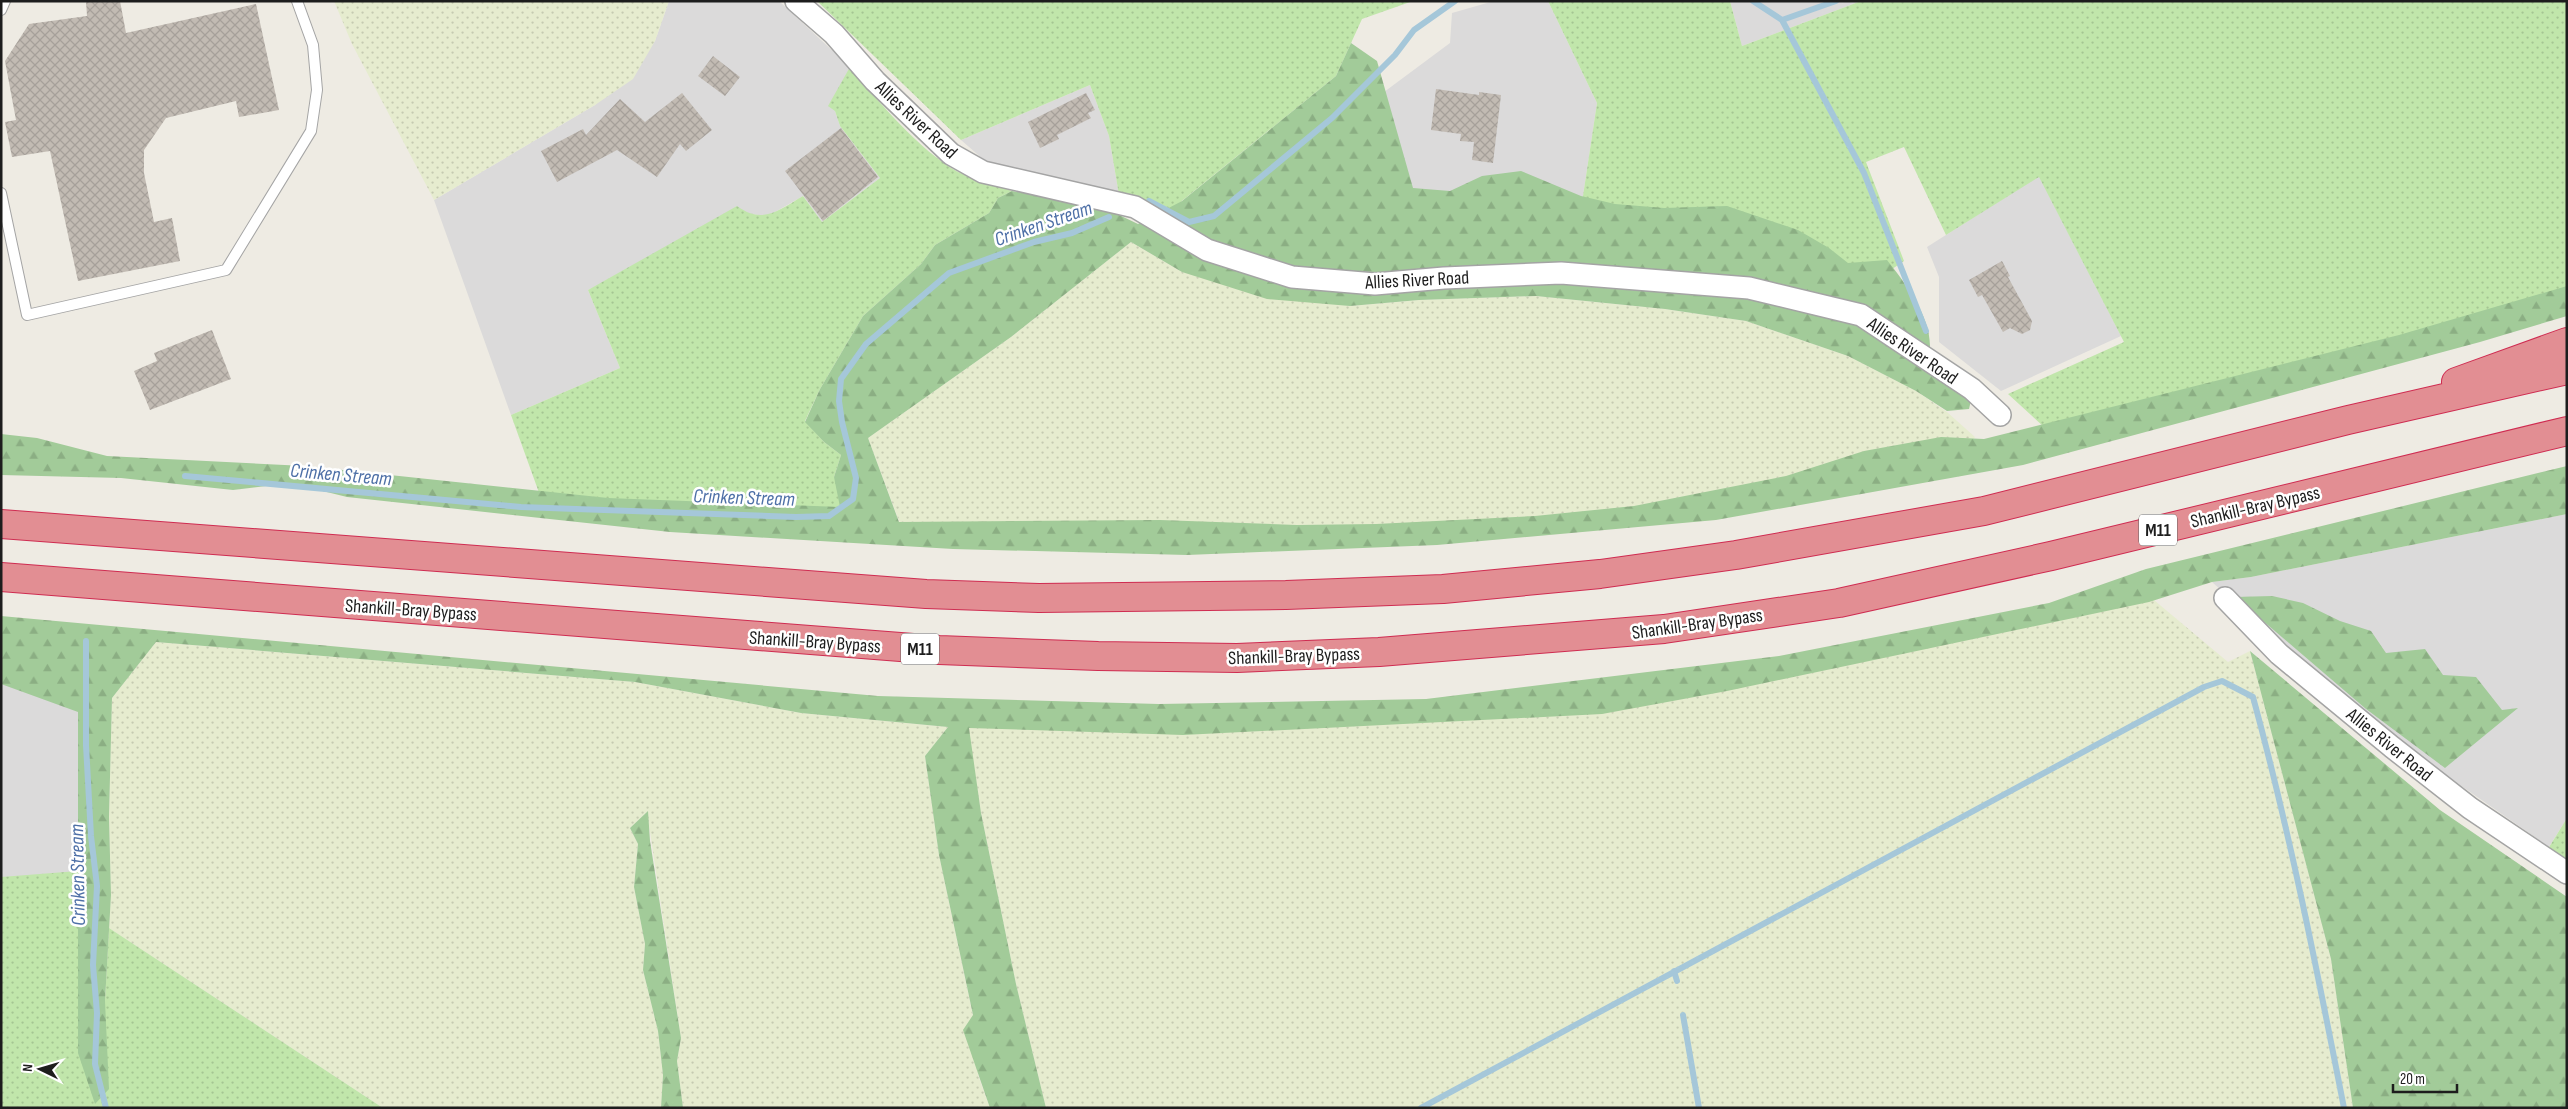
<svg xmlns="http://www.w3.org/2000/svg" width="2568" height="1109" font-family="'Sofia Sans Condensed',sans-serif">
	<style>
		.residential { fill: #dbdada }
		.farmland { fill: url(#farmland-dots) }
		.grass { fill: url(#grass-dots) }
		.forest { fill: url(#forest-firs) }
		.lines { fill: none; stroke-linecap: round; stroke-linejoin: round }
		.stream { stroke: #a5c7d9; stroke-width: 6 }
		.building { fill: url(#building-cross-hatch) }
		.service-casing { stroke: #a4a4a4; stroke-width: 12 }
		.minor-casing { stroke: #a4a4a4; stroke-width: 24 }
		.motorway-casing { stroke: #cf2c51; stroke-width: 30 }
		.service { stroke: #fff; stroke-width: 10 }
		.minor { stroke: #fff; stroke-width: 21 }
		.motorway { stroke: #e28e93; stroke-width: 28 }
		.labels { text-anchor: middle; stroke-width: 5; stroke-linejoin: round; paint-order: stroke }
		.shield { fill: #fff; stroke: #616161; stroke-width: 1 }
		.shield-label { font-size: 18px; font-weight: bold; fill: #1d1d1d }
		.street-label { font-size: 19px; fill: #1d1d1d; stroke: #fff }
		.water-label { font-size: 20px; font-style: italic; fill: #4e70a7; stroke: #fff }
	</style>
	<defs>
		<pattern id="farmland-dots" width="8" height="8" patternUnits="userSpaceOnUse" patternTransform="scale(1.25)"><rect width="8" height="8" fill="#e6eccf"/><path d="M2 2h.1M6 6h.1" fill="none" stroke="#c5cab1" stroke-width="1.8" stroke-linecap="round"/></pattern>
		<pattern id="grass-dots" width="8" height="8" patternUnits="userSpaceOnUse" patternTransform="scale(1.25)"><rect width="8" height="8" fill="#c1e6ab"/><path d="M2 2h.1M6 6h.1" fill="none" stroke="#a5c593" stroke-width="1.8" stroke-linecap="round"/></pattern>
		<pattern id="forest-firs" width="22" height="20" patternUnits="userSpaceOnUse" patternTransform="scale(1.25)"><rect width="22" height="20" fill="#a2cb99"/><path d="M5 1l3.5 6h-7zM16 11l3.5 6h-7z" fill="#8bae83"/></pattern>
		<pattern id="building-cross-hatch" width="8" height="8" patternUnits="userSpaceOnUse" patternTransform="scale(1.25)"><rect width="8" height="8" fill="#c2bbb3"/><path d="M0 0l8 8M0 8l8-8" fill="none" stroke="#a6a09a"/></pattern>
	</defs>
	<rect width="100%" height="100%" fill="#eeebe3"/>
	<path class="residential" d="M669 1H779L850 67 835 111 840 126 880 178 822 222 803 196 768 216 748 214 588 290 620 368 511 415 434 200 595 105 655 41Z
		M1494 1H1548L1597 103 1575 249 1439 255 1376 98 1450 43 1452 13Z
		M1730 1H1861L1742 46Z
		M1090 85 1109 136 1119 195 991 166 961 140Z
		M2039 176 2121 336 2001 391 1939 342V277L1927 247Z
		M2567 514V818L2549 847 2361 716 2212 582 2251 577Z
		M1 626 78 635V1053L97 1108H1Z"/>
	<path class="farmland" d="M334 1H669L655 41 633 79 595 105 434 200 352 44Z
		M1131 242 1182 272 1350 306 1419 300 1536 296 1665 309 1746 321 1848 356 1916 391 1947 412 1975 437 1965 450 1609 523 905 537 868 438 1011 337Z
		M2142 590 2228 662 2250 651 2331 959 2353 1108H1046L1016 984 981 813 968 728 953 709 1187 718 1699 680Z
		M156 642 635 682 801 713 948 727 925 756 939 855 973 1016 978 1075 990 1108H683L677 1061 681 1038 647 812 630 828 638 844 634 887 645 944 643 970 658 1031 663 1075 661 1108H383L109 928 111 895 109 817 112 698Z"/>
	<path class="grass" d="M817 1H1413L1362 19 1336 76 1162 217 1119 195 1109 136 1090 85 961 140Z
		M1548 1H1730L1742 46 1861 1H2567V298L2056 438 2008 394 2124 342 2039 177 1946 235 1904 147 1866 162 1904 261 1852 296 1575 249 1597 103Z
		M850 67C877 100 920 151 958 172 975 180 995 185 1012 191L998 198 989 213 935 245 921 264 863 316 820 389 805 421 824 442 841 455 834 477 899 522 542 501 511 415 620 368 588 290 737 206C763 225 779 210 803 196L822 222 880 178 840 126 835 111 828 106Z
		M2567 818V873L2543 857Z
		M78 871V1053L105 1001 109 928 383 1108H1V877Z"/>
	<path class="forest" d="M1351 43 1377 61 1413 188 1450 191 1482 176 1521 171 1581 196 1615 204 1664 208 1727 206 1798 230 1829 248 1848 263 1887 260C1905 283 1930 315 1930 346 1930 352 1927 359 1926 365L1972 396 1969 409 1947 411 1916 391 1848 356 1746 321 1665 309 1536 296 1419 300 1350 306 1267 299 1182 272 1131 242 1011 337 868 438 899 522 1160 520 1297 525 1376 524 1535 516 1634 506 1786 476 1864 451 1941 437 1984 439 2399 335 2567 286V316L2480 342 2023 465 1716 520 1437 545 1187 555 953 549 670 532 347 497 290 483 233 490 121 478 1 475V434L37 438 107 456 305 466 608 498 840 507 834 477 841 455 824 442 805 422 820 389 863 316 921 264 935 245 989 213 998 198 1012 191 1044 196 1115 213 1138 224 1182 201 1336 76Z
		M2567 466V514L2251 577 2212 582 2149 602 1727 691 1602 714 1183 735 969 728 981 813 1016 984 1046 1108H990L963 1030 973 1015 939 855 925 756 948 727 801 713 635 682 156 642 112 698 109 817 111 895 105 1001 109 1089 95 1104 78 1053V712L1 684V616L878 696 1159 704 1426 699 1779 656 2049 603 2146 569Z
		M2272 596 2303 603 2340 621 2371 631 2386 653 2425 649 2443 675 2476 677 2502 710 2518 708 2445 768 2366 709 2235 597Z
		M2250 651 2440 810 2567 897V1108H2353L2331 959Z
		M648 811 650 841 681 1038 677 1061 683 1108H661L663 1075 658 1031 643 970 645 944 634 887 638 844 630 828Z"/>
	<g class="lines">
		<path class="stream" d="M1753 1 1782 20 1836 1
			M1782 20 1864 173 1926 331
			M1149 201 1189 222 1214 216 1332 118 1395 55 1414 30 1455 1
			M185 476 521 507 796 517 829 516 853 499 856 478 842 422 839 401 841 379 866 344 949 273 1034 242 1072 233 1109 217
			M86 641V745L91 836 97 886 93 965 97 1013 95 1064 106 1108
			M1674 971 1677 981
			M1683 1015 1699 1108
			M1421 1108 2204 687 2222 681 2253 697C2290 833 2317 970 2344 1108"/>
	</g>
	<path class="building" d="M86 1H120L126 33 256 4 279 110 239 117 236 101 166 118 144 150V173L154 222 172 218 180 261 78 281 50 151 12 157 5 122 16 120 5 61 29 24 87 16Z
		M713 56 740 77 725 96 698 76Z
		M1436 89 1479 95V92L1501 95 1493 163 1472 160 1474 142 1460 141 1461 134 1431 130Z
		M682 93 712 130 686 151 680 144 657 177 617 150 557 182 541 151 583 129 586 135 620 99 645 122Z
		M1086 93 1095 110 1088 113 1091 118 1057 135 1059 139 1040 148 1028 122Z
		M841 128 878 177 823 221 785 171Z
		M2002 261 2010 276 2008 277 2032 321 2030 330 2022 334 2010 328 2003 332 1982 295 1978 297 1969 280Z
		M212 330 231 379 150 410 134 371 157 361 154 353Z"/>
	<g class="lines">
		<defs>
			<path id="service" d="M1 10 5 1
				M1 193 27 315 226 270 311 131 317 90 313 45 297 1"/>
			<path id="minor" d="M796 1 834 34 875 81 951 154 983 172 1135 207 1207 250 1292 277 1375 284 1444 278 1561 273 1749 288 1861 315 1972 389 2000 415
				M2225 598 2279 654 2392 747 2470 808 2567 873"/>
			<path id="motorway" d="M2456 382 2567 342
				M1 524 926 594 1039 598 1286 595 1443 589 1600 574 1736 555 1984 511 2348 420 2567 370
				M1 577 939 650 1098 656 1237 658 1379 652 1664 629 1839 603 2051 556 2567 431"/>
		</defs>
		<use href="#service" class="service-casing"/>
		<use href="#minor" class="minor-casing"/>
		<use href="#motorway" class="motorway-casing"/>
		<use href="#service" class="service"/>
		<use href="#minor" class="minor"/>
		<use href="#motorway" class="motorway"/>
	</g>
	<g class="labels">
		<g class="shield">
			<rect x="2139" y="514.5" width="38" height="31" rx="4"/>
			<rect x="901" y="633.5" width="38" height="31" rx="4"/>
		</g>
		<g class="shield-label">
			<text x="2158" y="536">M11</text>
			<text x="920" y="655">M11</text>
		</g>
		<g class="street-label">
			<text transform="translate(917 119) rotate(43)" y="7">Allies River Road</text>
			<text transform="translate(1417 279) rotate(-3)" y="7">Allies River Road</text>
			<text transform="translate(1913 350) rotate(34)" y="7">Allies River Road</text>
			<text transform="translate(2255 506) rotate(-13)" y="7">Shankill-Bray Bypass</text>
			<text transform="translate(411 609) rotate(4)" y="7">Shankill-Bray Bypass</text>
			<text transform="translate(1697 623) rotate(-8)" y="7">Shankill-Bray Bypass</text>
			<text transform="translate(815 641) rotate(4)" y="7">Shankill-Bray Bypass</text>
			<text transform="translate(1294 655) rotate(-2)" y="7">Shankill-Bray Bypass</text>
			<text transform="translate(2390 744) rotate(39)" y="7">Allies River Road</text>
		</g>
		<g class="water-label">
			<text transform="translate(1043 223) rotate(-19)" y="7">Crinken Stream</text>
			<text transform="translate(341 474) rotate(5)" y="7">Crinken Stream</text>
			<text transform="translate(744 497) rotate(2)" y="7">Crinken Stream</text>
			<text transform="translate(77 875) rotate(-91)" y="7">Crinken Stream</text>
		</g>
	</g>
	<rect width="2568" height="1109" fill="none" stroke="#1d1d1d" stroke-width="5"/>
	<g transform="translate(40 1069) rotate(275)" stroke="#ffffff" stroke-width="4" paint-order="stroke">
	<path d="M0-4L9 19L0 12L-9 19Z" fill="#1d1d1d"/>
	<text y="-8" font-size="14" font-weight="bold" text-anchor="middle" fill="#1d1d1d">N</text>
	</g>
	<path d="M2393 1084v8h64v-8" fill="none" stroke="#1d1d1d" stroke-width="2.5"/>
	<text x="2400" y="1084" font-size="15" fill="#1d1d1d" stroke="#ffffff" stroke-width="4" paint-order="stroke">20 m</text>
</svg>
